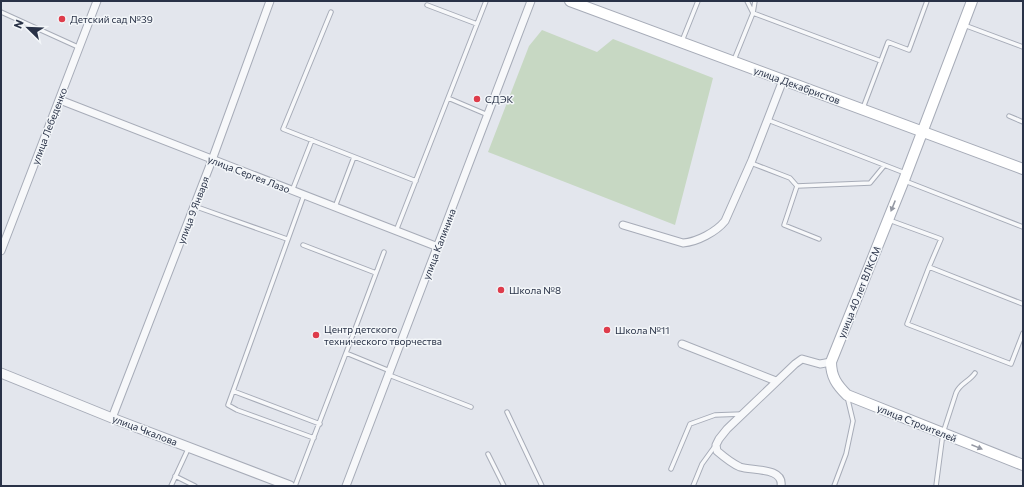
<svg xmlns="http://www.w3.org/2000/svg" width="1024" height="487" font-family="Commissioner,sans-serif">
	<style>
		.green { fill: #c7d8c3 }
		.lines { fill: none; stroke-linecap: round; stroke-linejoin: round }
		.service-casing { stroke: #a7acb8; stroke-width: 5.5 }
		.minor-casing { stroke: #a7acb8; stroke-width: 9 }
		.tertiary-casing { stroke: #a7acb8; stroke-width: 11 }
		.secondary-casing { stroke: #a7acb8; stroke-width: 12 }
		.service { stroke: #f7f8fa; stroke-width: 3.5 }
		.minor { stroke: #f7f8fa; stroke-width: 7 }
		.tertiary { stroke: #f7f8fa; stroke-width: 9 }
		.secondary { stroke: #fff; stroke-width: 10 }
		.oneway { fill: #9498a3 }
		.poi-dot { fill: #de3c4b; stroke: #f3f6f9; stroke-width: 1.5 }
		.labels { text-anchor: middle; stroke-width: 3; stroke-linejoin: round; paint-order: stroke }
		.poi-label { font-size: 10px; fill: #293247; stroke: #f3f6f9; text-anchor: start }
		.street-label { font-size: 10px; fill: #293247; stroke: #f3f6f9 }
	</style>
	<rect width="100%" height="100%" fill="#e3e6ed"/>
	<path class="green" d="M542 30 597 52 613 39 713 78 675 225 488 152 529 46Z"/>
	<g class="lines">
		<defs>
			<path id="service" d="M747 1 753 13 755 1
				M427 5 477 24
				M1 12 78 47
				M331 12 283 129 416 181
				M964 25 1023 47
				M682 41 698 1
				M734 60 753 13 881 61
				M448 98 488 115
				M863 108 888 42 909 50 927 1
				M1009 116 1023 122
				M768 120 905 173
				M751 163 790 178 797 186
				M905 181 1023 227
				M292 191 312 140
				M304 195 228 405 237 410 314 438
				M194 206 287 239
				M335 207 354 157
				M889 220 941 239 929 267 1023 304
				M396 231 486 1
				M819 239 784 225 797 186 870 183 884 166
				M303 245 376 273
				M384 252 346 353 390 371
				M929 267 907 324 1011 364 1023 333
				M389 375 471 407
				M233 391 320 424
				M507 412 542 486
				M488 454 504 486
				M671 469 690 424 715 415 742 414
				M175 476 195 486
				M171 486 189 447
				M295 486 346 353
				M693 486 702 464 715 446
				M834 486 846 454 853 421 847 396
				M936 486 943 433 956 393C960 383 969 382 975 373"/>
			<path id="minor" d="M60 100 438 247
				M623 225 683 243C697 242 716 232 725 221L752 160 783 80
				M1 251 97 1
				M682 344 776 381
				M112 418 212 160 270 1
				M346 486 531 1
				M781 486C784 467 752 471 740 467 731 463 724 457 717 451L716 445 719 439 727 429 795 364 802 359 820 364 831 362"/>
			<path id="tertiary" d="M1 373 112 418 290 486"/>
			<path id="secondary" d="M570 1 1023 169
				M972 1 904 180 831 362C831 377 837 385 847 395L1023 465"/>
		</defs>
		<use href="#service" class="service-casing"/>
		<use href="#minor" class="minor-casing"/>
		<use href="#tertiary" class="tertiary-casing"/>
		<use href="#secondary" class="secondary-casing"/>
		<use href="#service" class="service"/>
		<use href="#minor" class="minor"/>
		<use href="#tertiary" class="tertiary"/>
		<use href="#secondary" class="secondary"/>
	</g>
	<defs><path id="oneway-solid" d="M-6-.8H1V-3.2L6.5 0L1 3.2V.8H-6Z"/></defs>
	<g class="oneway">
		<use href="#oneway-solid" transform="translate(893 206) rotate(112)"/>
		<use href="#oneway-solid" transform="translate(977 447) rotate(22)"/>
	</g>
	<g class="poi-dot">
		<circle cx="62" cy="19" r="4"/>
		<circle cx="477" cy="99" r="4"/>
		<circle cx="501" cy="290" r="4"/>
		<circle cx="607" cy="330" r="4"/>
		<circle cx="316" cy="335" r="4"/>
	</g>
	<g class="labels">
		<g class="poi-label">
			<text x="70" y="23">Детский сад №39</text>
			<text x="485" y="103">СДЭК</text>
			<text x="509" y="294">Школа №8</text>
			<text x="324" y="333">Центр детского<tspan x="324" dy="12">технического творчества</tspan></text>
			<text x="615" y="334">Школа №11</text>
		</g>
		<g class="street-label">
			<text transform="translate(797 85) rotate(20)" y="4">улица Декабристов</text>
			<text transform="translate(49 126) rotate(-69)" y="4">улица Лебеденко</text>
			<text transform="translate(249 174) rotate(21)" y="4">улица Сергея Лазо</text>
			<text transform="translate(193 210) rotate(-69)" y="4">улица 9 Января</text>
			<text transform="translate(439 244) rotate(-69)" y="4">улица Калинина</text>
			<text transform="translate(859 292) rotate(-68)" y="4">улица 40 лет ВЛКСМ</text>
			<text transform="translate(917 423) rotate(22)" y="4">улица Строителей</text>
			<text transform="translate(145 430) rotate(21)" y="4">улица Чкалова</text>
		</g>
	</g>
	<rect width="1024" height="487" fill="none" stroke="#293247" stroke-width="4"/>
	<g transform="translate(28 28) rotate(293)" stroke="#f3f6f9" stroke-width="3" paint-order="stroke">
	<path d="M0-3L7 15L0 10L-7 15Z" fill="#293247"/>
	<text y="-6" font-size="11" font-weight="bold" text-anchor="middle" fill="#293247">N</text>
	</g>
</svg>
